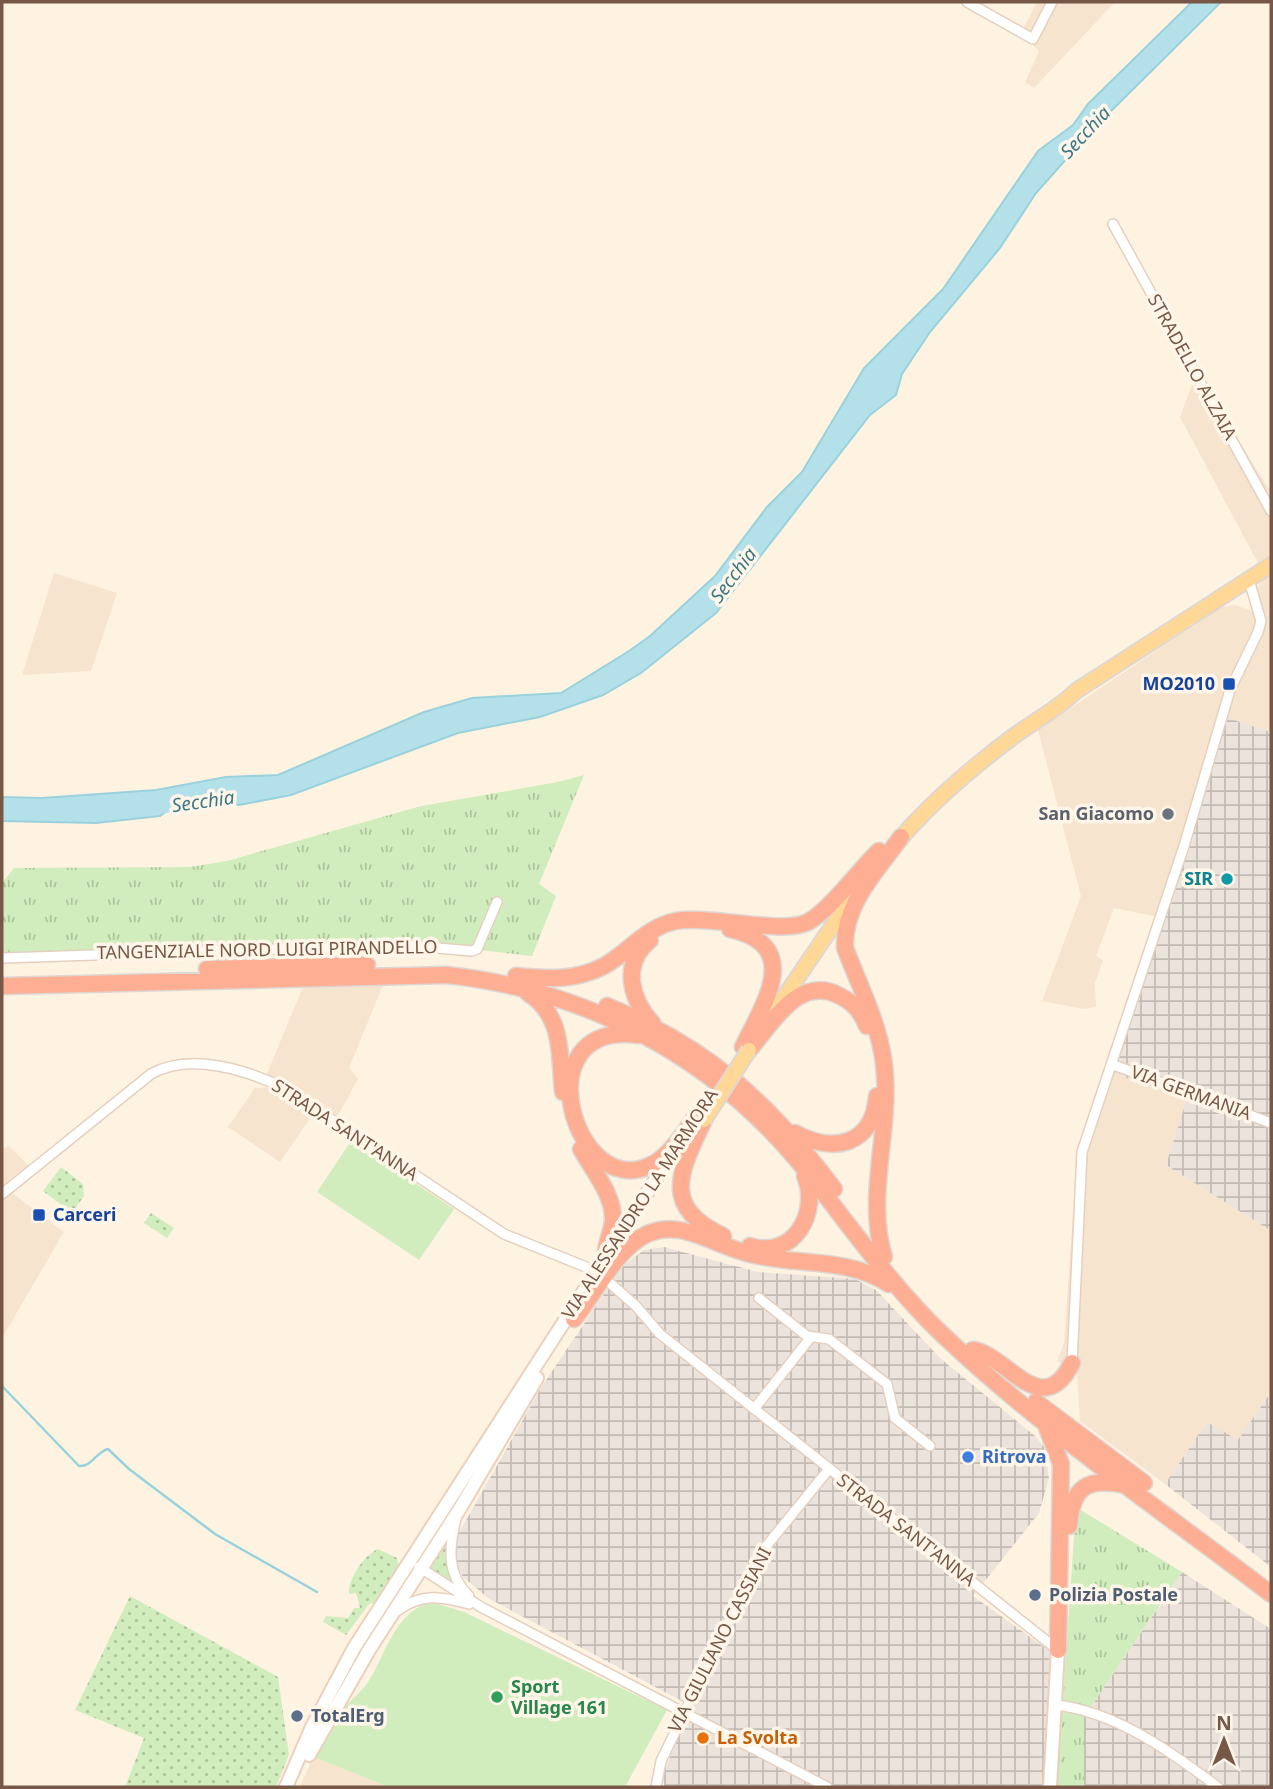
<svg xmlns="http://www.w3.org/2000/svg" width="1273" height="1789" font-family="'Noto Sans',sans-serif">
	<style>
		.residential { fill: #f6e4ce }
		.industrial { fill: url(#industrial-grid) }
		.grass { fill: url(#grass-dots) }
		.park { fill: url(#park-tufts) }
		.garden { fill: #d1edbe }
		.water { fill: #b4e1e9; stroke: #99d1dc; stroke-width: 2 }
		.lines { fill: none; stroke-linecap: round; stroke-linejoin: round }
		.stream { stroke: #99d1dc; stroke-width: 2.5 }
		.river { stroke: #b4e1e9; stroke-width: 14 }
		.street-casing { stroke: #e5d0bf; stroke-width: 12 }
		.secondary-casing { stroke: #ebd1bb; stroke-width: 16 }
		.primary-casing { stroke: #ded7d3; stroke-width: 18 }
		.highway-casing { stroke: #ded7d3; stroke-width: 19 }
		.street { stroke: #fff; stroke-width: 9 }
		.secondary { stroke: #fff; stroke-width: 12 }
		.primary { stroke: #ffd897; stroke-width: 14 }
		.highway { stroke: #feae92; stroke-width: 16 }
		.primary-bridge-casing { stroke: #ded7d3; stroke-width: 18; stroke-linecap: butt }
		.primary-bridge { stroke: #ffd897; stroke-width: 14 }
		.transit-dot { fill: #1a4fb4; stroke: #fff6e9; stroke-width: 2.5 }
		.worship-dot { fill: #6b7280; stroke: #fff6e9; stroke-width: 2.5 }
		.culture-dot { fill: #0f9aa8; stroke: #fff6e9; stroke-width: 2.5 }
		.shop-dot { fill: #3f7fe0; stroke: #fff6e9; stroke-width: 2.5 }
		.service-dot { fill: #5c6f8a; stroke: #fff6e9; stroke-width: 2.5 }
		.leisure-dot { fill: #2e9e5b; stroke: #fff6e9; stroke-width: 2.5 }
		.food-dot { fill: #e8710a; stroke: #fff6e9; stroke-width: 2.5 }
		.labels { text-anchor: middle; stroke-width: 7; stroke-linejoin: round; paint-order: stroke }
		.street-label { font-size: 18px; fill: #775746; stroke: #fff6e9 }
		.transit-label { font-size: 18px; font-weight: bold; fill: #164399; stroke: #fff6e9; text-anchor: end }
		.worship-label { font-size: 18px; font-weight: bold; fill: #5b616d; stroke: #fff6e9; text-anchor: end }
		.culture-label { font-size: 18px; font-weight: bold; fill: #0d838f; stroke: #fff6e9; text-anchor: end }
		.shop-label { font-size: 18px; font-weight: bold; fill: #366cbe; stroke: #fff6e9; text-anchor: start }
		.service-label { font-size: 18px; font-weight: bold; fill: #4e5e75; stroke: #fff6e9; text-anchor: start }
		.leisure-label { font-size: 18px; font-weight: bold; fill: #27864d; stroke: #fff6e9; text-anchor: start }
		.food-label { font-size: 18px; font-weight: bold; fill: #c56008; stroke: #fff6e9; text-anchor: start }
		.water-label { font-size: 19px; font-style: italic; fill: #3b7986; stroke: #fff6e9 }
	</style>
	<defs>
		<pattern id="industrial-grid" width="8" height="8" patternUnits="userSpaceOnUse" patternTransform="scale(1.75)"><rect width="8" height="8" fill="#ece4dc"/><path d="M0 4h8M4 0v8" fill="none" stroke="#c4bcb4"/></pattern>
		<pattern id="grass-dots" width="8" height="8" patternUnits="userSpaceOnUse" patternTransform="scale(1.75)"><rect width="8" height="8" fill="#d1edbe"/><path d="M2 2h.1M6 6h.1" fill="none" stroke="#aec39c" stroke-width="1.8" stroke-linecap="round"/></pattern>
		<pattern id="park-tufts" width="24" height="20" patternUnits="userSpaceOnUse" patternTransform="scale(1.75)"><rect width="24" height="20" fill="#d1edbe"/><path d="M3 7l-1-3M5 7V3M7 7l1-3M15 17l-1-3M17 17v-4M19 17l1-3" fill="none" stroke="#aec39c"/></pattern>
	</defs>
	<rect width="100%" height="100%" fill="#fef3e1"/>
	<path class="residential" d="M1037 2H1115L1034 88 1025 82 1039 51 1021 33Z
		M1201 379 1268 488 1271 487V732L1225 717 1164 918 1114 908 1096 956 1103 960 1095 983 1096 1007 1083 1009 1042 1001 1081 896 1038 730 1221 607 1235 605 1254 612 1260 606 1257 589 1265 576 1180 417 1191 387Z
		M54 573 117 593 91 671 22 675Z
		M383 985 349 1068 358 1079 337 1117 292 1088 266 1076 303 987Z
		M1104 1070 1188 1099 1166 1165 1271 1231V1392L1238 1441 1207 1422 1165 1484 1080 1421 1077 1373 1057 1361 1064 1343 1077 1155Z
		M274 1087 313 1114 280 1162 228 1127 255 1088Z
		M9 1146 35 1172 11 1192 64 1232 2 1338V1149Z
		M313 1757 389 1787H300Z"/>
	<path class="industrial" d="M1225 717 1271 732V1231L1166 1165 1187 1099 1112 1073Z
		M664 1247 758 1272 855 1279 876 1290 940 1358 1035 1436 1044 1447 1049 1478 1039 1513 973 1596 1051 1652 1044 1787H664L663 1773 691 1706 488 1598 463 1577 454 1559 456 1538 542 1386 623 1266 644 1250Z
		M1271 1392V1567L1165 1484 1207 1422 1238 1440Z
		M1182 1572 1271 1629V1787H1084V1717Z"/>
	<path class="grass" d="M61 1167 83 1184 84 1196 72 1213 43 1191Z
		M151 1213 174 1228 167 1238 144 1223Z
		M448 1539 446 1550 453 1583 427 1569Z
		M378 1549 397 1558 399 1569 378 1602 369 1604 346 1635 323 1622 326 1616 348 1618 354 1608H360L356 1593 349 1594C348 1579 364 1555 378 1549Z
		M130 1596 278 1677 289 1755 276 1787H125L144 1738 75 1710Z"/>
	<path class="park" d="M584 775 539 884 556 896 532 956 398 941 2 953V883L14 868 190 867 227 861 421 806 558 782Z
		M1076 1507 1182 1572 1084 1717V1787H1057Z"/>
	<path class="garden" d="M351 1141 454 1209 419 1260 317 1192Z
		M425 1604H438L464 1612 667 1710 625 1787H389L313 1757C326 1743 331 1726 342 1711 350 1700 361 1692 368 1682 385 1656 393 1617 425 1604Z"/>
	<path class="water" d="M1192 2H1221L1094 128 1036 193 1000 248 930 332 902 374 896 395 870 415 716 613 641 673 603 695 540 717 458 733 291 795 239 805 206 797 183 799 160 816 96 823 2 821V797L42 798 156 790 226 777 278 775 424 712 472 698 561 693 629 651 650 636 715 576 767 507 802 472 864 368 943 289 1038 151 1073 125 1088 104Z"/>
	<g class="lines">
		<path class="stream" d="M2 1386 79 1466C92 1467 96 1452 108 1449L129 1469 215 1534 317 1592"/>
		<path class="river" d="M157 807 237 797"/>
		<defs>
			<path id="street" d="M967 2 1033 39 1052 2
				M1113 224 1271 511
				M2 958 402 945 472 951 477 949 497 902
				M1111 1064 1271 1123
				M2 1194 151 1074C190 1052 247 1070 284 1088L504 1234 586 1267
				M611 1284 636 1306 660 1334 1058 1650
				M759 1298 807 1336 829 1339 887 1384 895 1418 930 1446
				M1072 1363 1082 1152 1184 846 1230 690 1258 632 1261 621 1249 580
				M754 1409 811 1337
				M456 1519C449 1547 446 1574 469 1596
				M419 1567 481 1607 827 1787
				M397 1611C421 1593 441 1596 469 1604
				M1055 1705C1115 1711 1171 1752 1218 1787
				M656 1787 661 1761 764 1549 829 1469"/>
			<path id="secondary" d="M309 1755 369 1650 459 1510 537 1378
				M286 1787 312 1727 354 1648 674 1151
				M1050 1787 1058 1650"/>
			<path id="primary" d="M895 845C928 805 969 770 1010 739 1032 722 1057 710 1076 691L1271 565
				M774 1012 857 890"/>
			<path id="highway" d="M730 929C804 946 764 1003 743 1047
				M650 940C621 964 630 999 653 1024
				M207 969 367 965
				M516 976C548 979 575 981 604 966 629 952 646 927 676 921 712 915 783 935 808 922 829 911 860 869 879 851
				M2 986 447 975C584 990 709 1054 798 1161 846 1219 888 1283 943 1335 1044 1431 1161 1510 1271 1594
				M528 993C564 1016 559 1054 563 1092
				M607 1006C708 1047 769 1103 834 1189
				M638 1035C522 1020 574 1200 649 1166 670 1157 684 1132 697 1115
				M749 1050C771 1025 798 975 838 995 853 1002 861 1011 867 1026
				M704 1120C681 1170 659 1206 723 1236
				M795 1133C834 1154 873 1145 877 1096
				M581 1149C593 1171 614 1195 613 1220 612 1235 604 1244 606 1258
				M750 1246C794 1260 820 1212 805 1176
				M884 1257C866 1198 889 1137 885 1076 883 1031 861 990 845 948 843 904 877 871 901 837
				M574 1319C596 1292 616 1249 647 1234 657 1230 668 1228 679 1230 703 1234 725 1248 750 1254 797 1266 847 1257 889 1284
				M973 1350C1007 1355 1042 1423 1072 1363
				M1036 1402 1144 1483
				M1047 1428 1061 1464 1058 1650
				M1069 1526C1072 1486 1088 1477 1125 1485"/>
		</defs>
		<use href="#street" class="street-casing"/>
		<use href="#secondary" class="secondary-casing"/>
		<use href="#primary" class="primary-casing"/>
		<use href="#highway" class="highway-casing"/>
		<use href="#street" class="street"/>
		<use href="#secondary" class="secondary"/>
		<use href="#primary" class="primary"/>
		<use href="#highway" class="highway"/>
		<defs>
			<path id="primary-bridge" d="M704 1120 749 1050"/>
		</defs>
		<use href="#primary-bridge" class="primary-bridge-casing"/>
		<use href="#primary-bridge" class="primary-bridge"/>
	</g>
	<g class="transit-dot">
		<rect x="1222" y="677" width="14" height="14" rx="3.5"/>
		<rect x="32" y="1208" width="14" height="14" rx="3.5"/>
	</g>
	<circle class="worship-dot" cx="1168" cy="814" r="7"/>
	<circle class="culture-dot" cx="1227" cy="879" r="7"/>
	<circle class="shop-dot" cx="968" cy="1457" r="7"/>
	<g class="service-dot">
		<circle cx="1035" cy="1595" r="7"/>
		<circle cx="297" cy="1716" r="7"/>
	</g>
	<circle class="leisure-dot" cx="497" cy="1697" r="7"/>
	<circle class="food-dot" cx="703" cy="1738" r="7"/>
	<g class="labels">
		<g class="street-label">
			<text transform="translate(1192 367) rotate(61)" y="6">STRADELLO ALZAIA</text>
			<text transform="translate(267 950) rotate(-1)" y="6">TANGENZIALE NORD LUIGI PIRANDELLO</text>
			<text transform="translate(1191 1093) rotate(20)" y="6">VIA GERMANIA</text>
			<text transform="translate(345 1130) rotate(33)" y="6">STRADA SANT'ANNA</text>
			<text transform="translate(640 1204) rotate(-57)" y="6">VIA ALESSANDRO LA MARMORA</text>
			<text transform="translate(906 1530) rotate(38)" y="6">STRADA SANT'ANNA</text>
			<text transform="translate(720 1640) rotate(-63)" y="6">VIA GIULIANO CASSIANI</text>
		</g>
		<g class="transit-label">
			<text x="1215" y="690">MO2010</text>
			<text x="53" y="1221" text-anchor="start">Carceri</text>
		</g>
		<g class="worship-label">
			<text x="1154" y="820">San Giacomo</text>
		</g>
		<g class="culture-label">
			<text x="1213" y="885">SIR</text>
		</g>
		<g class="shop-label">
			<text x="982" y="1463">Ritrova</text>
		</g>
		<g class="service-label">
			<text x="1049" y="1601">Polizia Postale</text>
			<text x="311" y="1722">TotalErg</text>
		</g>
		<g class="leisure-label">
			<text x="511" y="1693">Sport<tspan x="511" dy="21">Village 161</tspan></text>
		</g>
		<g class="food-label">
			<text x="717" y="1744">La Svolta</text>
		</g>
		<g class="water-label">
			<text transform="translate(1085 132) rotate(-47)" y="7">Secchia</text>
			<text transform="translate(733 575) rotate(-53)" y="7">Secchia</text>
			<text transform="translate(203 801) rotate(-8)" y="7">Secchia</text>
		</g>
	</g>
	<rect width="1273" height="1789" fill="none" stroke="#775746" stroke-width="7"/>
	<g transform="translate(1224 1740)" stroke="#fff6e9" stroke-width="5" paint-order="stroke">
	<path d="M0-5L12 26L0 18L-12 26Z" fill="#775746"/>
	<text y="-10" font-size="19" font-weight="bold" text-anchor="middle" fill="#775746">N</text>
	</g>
</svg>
